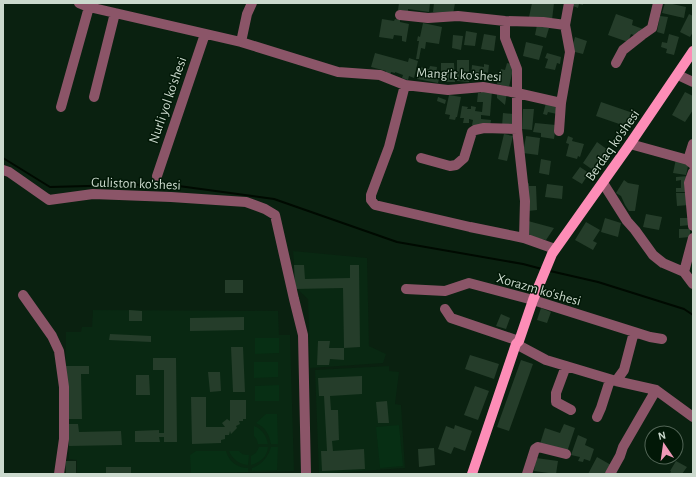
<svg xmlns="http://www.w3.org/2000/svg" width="696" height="477" font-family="'Alegreya Sans',sans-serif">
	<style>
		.built { fill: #092812 }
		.green { fill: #072f14 }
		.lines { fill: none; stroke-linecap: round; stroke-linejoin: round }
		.stream { stroke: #000a01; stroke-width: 2 }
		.building { fill: #253d2a }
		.minor { stroke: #8b5568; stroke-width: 10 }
		.major { stroke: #fd8db7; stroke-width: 10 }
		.labels { text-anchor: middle; stroke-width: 3; stroke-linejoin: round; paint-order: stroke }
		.street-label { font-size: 14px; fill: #cbd9cd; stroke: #021807 }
	</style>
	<rect width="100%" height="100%" fill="#0a2110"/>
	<path class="built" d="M293 251 367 258 369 346 386 354 383 363 310 368 308 299 296 288Z
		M93 310 278 311 279 335H290L294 471 209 474H77V460L69 459 66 366V332H81L82 327H92Z
		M389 366V371L399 372 395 404 401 405 405 468 319 474 315 370Z"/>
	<path class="green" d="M255 338H279V353L255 354Z
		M254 362H278V377L254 378Z
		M279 385V401H255V386Z
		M266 414H277L278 444H271C269 434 265 427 256 423Z
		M399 425 403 466 380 468 376 427Z
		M254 426C262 429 266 435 268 444H258L257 440 254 436Z
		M259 447H268C267 457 261 462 251 465V456C255 454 257 452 259 447Z
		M271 447H278L277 470 252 471V468C262 465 268 457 271 447Z
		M196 451H226C229 462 238 468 248 468V472L191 473 190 455Z
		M229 451H239C241 454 244 455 249 455L248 465C239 464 233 460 229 451Z"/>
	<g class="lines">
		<path class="stream" d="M3 158 50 187 164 184 274 199 397 242 523 264 542 269
			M550 271 598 282 684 309 693 315"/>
	</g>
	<path class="building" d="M399 3H430L429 12 408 9V11L398 10Z
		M434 3H455L453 14 433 12Z
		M532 3H554L552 20 529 17Z
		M573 3H583V5L579 4 578 8 573 6Z
		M665 3H668L686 7 684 18 662 13Z
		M616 14 633 20 632 25 643 29 636 36 631 34 628 42 608 35Z
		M689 14 693 16V32L690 37 680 32Z
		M660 16 668 17 664 34 657 32Z
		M382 19 394 21 395 19 400 20V22L409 24 406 42 402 41V36L394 35 393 39 379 37Z
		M423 23 442 27 439 44 426 42 425 49 421 48 419 59H416L419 41H417L418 36 420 37Z
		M537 25 549 28 546 38 535 35Z
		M466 31 477 33 475 46 464 45Z
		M484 34 496 36 494 51 481 49Z
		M669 34 679 37 674 55 666 53 667 49 661 47 662 42 667 43Z
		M453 35 463 36 461 50 452 48Z
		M575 37 587 41 583 54 571 51Z
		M526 42 543 46 539 60 523 56Z
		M375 53 408 62 409 58 418 61 414 78 409 76 408 80 402 78 403 75 395 72V73L391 72 390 76 385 75 386 71 371 67Z
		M547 53 561 57 560 64 557 63 555 70 545 68 548 59 545 58Z
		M457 60H469V82L457 81Z
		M441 63H454L455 82H441Z
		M507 63 514 65 509 87 497 84 501 69 505 70Z
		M484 64 489 65 488 73 485 72 484 78 471 76 472 65 484 67Z
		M430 66 437 67 436 74 440 75 438 83 417 79 419 67 429 69Z
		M481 90 492 91 490 116 481 115V119L491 120 490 127 472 125 473 120 469 119V123H463L464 118H460L462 106 468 107 467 109H471V106L476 107 475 111 482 112 483 102H477L478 93H481Z
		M497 91 507 92 505 105 497 98Z
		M685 92 693 96V110L685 122 672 115Z
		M449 95 461 97 457 117H456L455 120 449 119 450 115 445 114Z
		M438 97 446 100 445 104 437 101Z
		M601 102 633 113 628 127 596 116Z
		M546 103 559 106 557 114 548 112 547 115 543 114Z
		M523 109H534L532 130 522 129Z
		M503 113 514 114 513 127 502 126Z
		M535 123 556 125 554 139 541 137V133L533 132Z
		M504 134 513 136 507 161 498 159Z
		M526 136 540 138 538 155 523 153Z
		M568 136 573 138 572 141 584 144 580 157 578 156 577 159 566 156 569 144 566 143Z
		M597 142 608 150 593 170 583 163Z
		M541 159 551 161 549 175 539 173Z
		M676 159 689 162 686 175 673 173Z
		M580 167 589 173 582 184 572 178Z
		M688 176V192H676V188H681V180L676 181V177Z
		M624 180 628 183 639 185 635 211H629L625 205 621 196 616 193Z
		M529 183V186H536L537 210 528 211 527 184Z
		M547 184 563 186 562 199 545 197Z
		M676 193H689V205L677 206Z
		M646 214 662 217 659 230 643 227Z
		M605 218 621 223 618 237 601 232Z
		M680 218H691V225L680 226Z
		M528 221 554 228 546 240 526 236Z
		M586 222 600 230 593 241 597 243 593 250 575 240Z
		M679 229H690V237L679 238Z
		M294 265H304L305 279 350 278V265H359L360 347 344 348V360L330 359 329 365H317L318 341H330L329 348H344L343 288 295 289Z
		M225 280H243V293H225Z
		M541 308 551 312 547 323 537 320Z
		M129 310 142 311V321H129Z
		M501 314 510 318 506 329 496 326Z
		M244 317V330L190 331V318Z
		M110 334 151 336V342L109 340Z
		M231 347H243L245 392H233Z
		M470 355 499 364 494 379 465 369Z
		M153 358H176L177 442H164V437H159L160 442H135V431L159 430V433H164V370H153Z
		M521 360 533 364 509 431 497 427Z
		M66 366H89V374H81L82 419H68Z
		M208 372H220L221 391 210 392Z
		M136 375H149L150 395H136Z
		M362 376V394L330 396 331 410H338L339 440 332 441 333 451 364 449 365 469 322 471 321 451H327L324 396H319L318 378Z
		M475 386 489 391 478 420 464 415Z
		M191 397H206V427H225L222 423 227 419 230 421V400H246V419H243V421H239L240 424 236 426 237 428 231 434 230 431 229 435H225V439L221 440V443L192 444Z
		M387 401 389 423H378L376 402Z
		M68 424H78L79 432 121 431 122 445 69 446Z
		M564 424 575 428 567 452 540 444 545 428 560 433Z
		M455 425 472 431 465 451 454 447 451 454 438 449 446 426 454 429Z
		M578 435 587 439 585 445 594 449 590 461 584 459 583 462 578 461 580 457 571 455Z
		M434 448 435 465 419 467 418 449Z
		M597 457 611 465 607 474H588Z
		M536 458 558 461 556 474 534 471Z
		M65 461H76V474H66Z
		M676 461 687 467 682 474H670L671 471H670Z
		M106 467H131V474H106Z"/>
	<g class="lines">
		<path class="minor" d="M79 3 89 7 241 42 247 14 252 3
			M400 15 428 18 458 16 505 21 543 22 565 25
			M505 21V38L517 69V129L525 201 524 238
			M241 42 338 72 380 75 405 85 448 90 483 87 517 93 561 103
			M616 63 623 50 642 35 652 28 658 3
			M678 75 693 82
			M405 85 389 147 371 195V200L375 205 470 227 524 238 555 249
			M94 97 115 13
			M61 107 89 7
			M559 131 561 103 570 52 565 25 569 3
			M630 144 688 160 693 164
			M421 158 450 166 456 165 464 158 472 132 475 130 484 128 517 129
			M688 160 693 144
			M3 170 9 172 49 200 93 194 171 197 246 202 265 209 275 215 294 299 303 335 306 474
			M693 172 689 183 693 226
			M157 176 205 34
			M603 183 627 221 635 230 653 255 663 263 684 272 693 284
			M684 272 693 238
			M406 289 445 291 469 283 533 300 650 337 662 339
			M23 295 52 336 59 351 64 387V439L59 474
			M445 309 451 318 519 341
			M516 344 546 360 616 381 656 390 693 417
			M566 366 556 393V402L571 410
			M616 381 624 370 634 332
			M597 417 601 408 610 380
			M527 474 535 449 538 447 566 454
			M610 474 620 456 623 447 656 390"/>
		<path class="major" d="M472 474 516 344 519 341 533 300 552 254 630 144 693 51"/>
	</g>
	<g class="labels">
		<g class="street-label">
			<text transform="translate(459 74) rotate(3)" y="5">Mang'it ko'shesi</text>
			<text transform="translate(167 100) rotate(-71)" y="5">Nurli yol ko'shesi</text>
			<text transform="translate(612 145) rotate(-55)" y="5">Berdaq ko'shesi</text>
			<text transform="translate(136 183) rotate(2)" y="5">Guliston ko'shesi</text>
			<text transform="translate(539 289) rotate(16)" y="5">Xorazm ko'shesi</text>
		</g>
	</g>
	<rect width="696" height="477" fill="none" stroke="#cbd9cd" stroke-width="8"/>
	<g transform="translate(664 445) rotate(347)"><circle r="19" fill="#021807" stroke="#526556"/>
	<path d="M0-3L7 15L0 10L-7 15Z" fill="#ef9ab8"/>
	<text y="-6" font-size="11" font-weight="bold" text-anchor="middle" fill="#cbd9cd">N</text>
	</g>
</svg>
